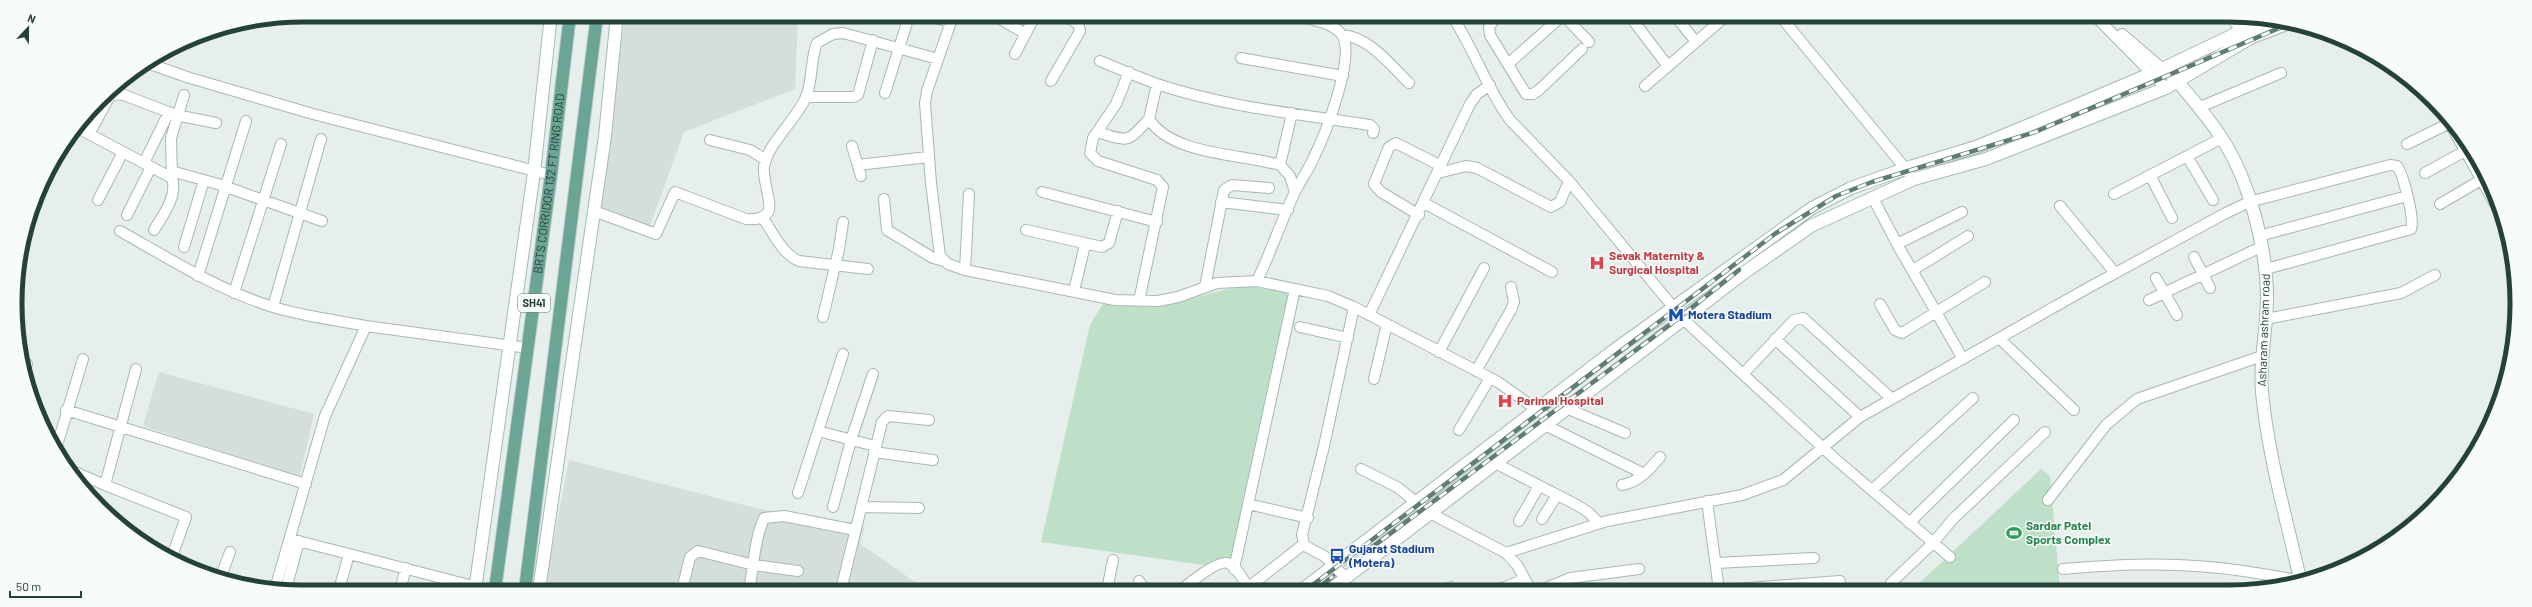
<svg xmlns="http://www.w3.org/2000/svg" width="2532" height="607" font-family="Barlow,sans-serif">
	<style>
		.built { fill: #d4dfda }
		.green { fill: #bfe0c8 }
		.lines { fill: none; stroke-linecap: round; stroke-linejoin: round }
		.street-casing { stroke: #a8b8b2; stroke-width: 12 }
		.secondary-casing { stroke: #a4bbb3; stroke-width: 14 }
		.primary-casing { stroke: #c2cac8; stroke-width: 14 }
		.street { stroke: #fff; stroke-width: 10 }
		.secondary { stroke: #fff; stroke-width: 12 }
		.primary { stroke: #6aa596; stroke-width: 12 }
		.rail-casing { stroke: #5f7d75; stroke-width: 4.5 }
		.rail { stroke: #f7fbf9; stroke-width: 3; stroke-dasharray: 9; stroke-linecap: butt }
		.labels { text-anchor: middle; stroke-width: 3; stroke-linejoin: round; paint-order: stroke }
		.shield { fill: #f7fbf9; stroke: #637a73; stroke-width: 1 }
		.shield-label { font-size: 11px; font-weight: bold; fill: #24423a }
		.street-label { font-size: 12px; fill: #24423a; stroke: #f7fbf9 }
		.health-label { font-size: 12px; font-weight: bold; fill: #be3a42; stroke: #f7fbf9; text-anchor: start }
		.transit-label { font-size: 12px; font-weight: bold; fill: #164399; stroke: #f7fbf9; text-anchor: start }
		.leisure-label { font-size: 12px; font-weight: bold; fill: #27864d; stroke: #f7fbf9; text-anchor: start }
		.rim { fill: none; stroke: #24423a; stroke-width: 5 }
	</style>
	<rect width="100%" height="100%" fill="#e6efeb"/>
	<path class="built" d="M625 15 798 16 795 89 684 132 650 226 600 208Z
		M159 372 314 414 300 477 143 426Z
		M569 460 764 510 855 523 865 526 860 544 927 590H544Z"/>
	<path class="green" d="M1244 285 1292 294 1238 563 1210 566 1041 542 1090 325 1103 304 1156 307Z
		M2041 469 2050 476 2060 590H1912Z
		M1453 580 1457 590H1411Z"/>
	<g class="lines">
		<defs>
			<path id="street" d="M927 16 951 22
				M953 16 927 91 925 103 931 183 940 256 948 264 965 270 1115 300 1158 301 1178 297 1217 283 1257 281C1271 252 1281 221 1295 192 1301 180 1309 169 1314 157 1325 135 1356 56 1342 35 1333 22 1311 20 1298 16
				M995 16 1026 34
				M1452 16C1474 49 1487 89 1510 120L1569 181 1683 319 1833 457 1950 557
				M1496 17 1489 27 1490 35 1526 94H1533L1539 90 1582 49
				M1565 17 1589 42
				M1676 17 1696 42
				M1781 17 1909 173
				M2096 17 2166 88
				M2231 17 2241 31
				M1635 23 1668 66
				M2122 34 2178 82
				M1342 35C1370 37 1390 65 1409 83
				M1015 54 1035 16
				M1241 58 1343 76
				M1100 61C1119 69 1138 77 1157 84 1225 107 1299 114 1370 125L1374 129 1373 133
				M150 64 190 78 313 114 551 175
				M1508 64 1561 17
				M1129 72 1116 104 1093 138 1090 153 1098 161 1157 180 1163 187 1139 301
				M1051 81 1080 31 1078 24 1066 16
				M1157 84 1149 119C1171 155 1242 154 1280 165L1290 176 1295 192
				M1645 86 1725 17
				M885 93 909 16
				M806 97H853L858 95 873 40
				M2200 107 2281 73
				M2444 113 2499 211
				M76 127 172 178 171 138 184 95
				M1098 132C1129 142 1127 143 1149 119
				M89 134 111 94 124 95 176 115 216 123
				M710 140 750 150 766 160
				M2407 144 2452 122
				M852 146 861 176
				M2187 156 2213 200
				M144 163 169 112
				M858 165 928 157
				M1280 165 1292 113
				M171 171 218 184 322 221
				M1438 173 1466 166 1477 168 1551 207 1560 202 1569 181
				M2425 173 2465 151
				M2150 175 2172 218
				M1042 192 1157 222
				M2114 194 2222 138
				M1873 198 1897 244 1963 359
				M884 199 887 230 933 258 944 261
				M98 200 123 152
				M1221 202 1288 210
				M1424 203 1552 272
				M2440 204 2481 180
				M2060 206 2115 273
				M594 211 656 234 675 192 746 219C754 220 763 219 768 212 773 205 762 178 764 167 767 144 797 119 806 97 813 80 810 60 817 43L833 34 843 33 938 59
				M127 215 151 167
				M1419 215 1381 192 1374 184 1389 147 1396 143 1441 166
				M762 217C773 232 781 253 799 261L868 269
				M154 230C163 215 178 196 172 178
				M1026 230 1102 247 1109 243 1118 211
				M120 231C170 259 218 290 273 307 303 316 335 320 366 326
				M2259 236 2407 196
				M1897 244 1962 212
				M184 247 204 180
				M2194 257 2210 288
				M965 270 969 194
				M1913 270 1968 236
				M198 276 246 121
				M2156 278 2177 315
				M1257 281 1328 296 1354 307 1498 382 1551 420
				M1205 287 1224 190 1232 185 1269 188
				M1074 291 1085 245
				M234 293 281 144
				M2149 300 2261 247
				M1880 304 1895 330 1902 333 1985 282
				M273 307 321 139
				M1369 315 1470 104 1477 94 1490 85
				M823 317 839 249 843 222
				M2266 319 2401 293 2435 275
				M1300 327 1348 338
				M1999 338 2074 410
				M1775 339 1860 417
				M1439 352 1484 268
				M24 371 27 364
				M1476 371 1511 310 1514 302 1511 287
				M1743 374 1794 320 1803 318 1892 399
				M1374 379 1387 324
				M1566 408 1625 433
				M66 410 306 484
				M1545 425 1644 474
				M1459 430 1490 378
				M818 431 875 446
				M56 449 83 359
				M874 452 933 460
				M1495 463 1575 504 1588 512 1599 523
				M68 469 105 485 136 369
				M1361 469 1397 487 1430 513 1506 553 1607 521 1742 495 1783 480 1860 417 2086 289 2224 214 2249 202 2390 165 2397 166C2403 174 2415 219 2411 229L2266 269
				M105 485 186 517 171 559
				M1622 485C1639 482 1650 469 1660 457
				M1872 490 1973 398
				M798 493 843 354
				M2048 500 2106 425 2137 399 2262 356
				M1707 501 1719 590
				M1248 504 1308 518
				M833 507 851 440 873 374
				M861 507 919 508
				M1542 519 1557 495
				M1519 521 1539 486
				M1909 523 2014 420
				M290 539 349 554 339 590
				M1506 553 1517 565 1531 590
				M349 554 469 585
				M1716 563 1814 558
				M1234 569 1295 289
				M2063 569C2111 565 2160 562 2208 567 2238 569 2268 575 2298 580
				M1346 578 1324 556 1307 547 1304 544 1302 535 1324 446 1354 307
				M220 579 230 552
				M1139 581 1145 590
				M1192 581 1199 590
				M1891 583 1933 543 1953 519 2045 432
				M275 589 325 416 366 326 528 348
				M286 589 299 541
				M400 590 406 568
				M682 590 690 557 698 551 754 565 798 571
				M749 590C754 565 754 541 764 518L784 516 855 530
				M841 590 882 422 888 416 929 420
				M1107 590 1113 560
				M1181 590C1190 583 1220 557 1230 564 1239 570 1244 581 1249 590
				M1245 590 1304 544
				M1497 590 1525 579
				M1541 590 1570 578 1639 569
				M1722 590 1840 581"/>
			<path id="secondary" d="M2178 82C2193 100 2208 117 2221 137 2249 179 2267 248 2267 298 2267 330 2259 361 2262 392 2268 455 2286 517 2300 579
				M475 590 534 172 551 15
				M539 590 605 136 617 15
				M1302 590 1613 351 1812 208 1851 188 1913 166 1976 147 2077 105 2162 69 2269 18
				M1330 590 1745 272 1811 226 1914 179 1986 159 2166 88 2250 38 2289 23"/>
			<g id="primary">
				<path id="s1" d="M495 590 551 175 570 15"/>
				<path d="M525 590 597 15"/>
			</g>
		</defs>
		<use href="#street" class="street-casing"/>
		<use href="#secondary" class="secondary-casing"/>
		<use href="#primary" class="primary-casing"/>
		<use href="#street" class="street"/>
		<use href="#secondary" class="secondary"/>
		<use href="#primary" class="primary"/>
		<defs>
			<path id="rail" d="M1367 551 1679 318 1739 270
				M1306 590 1776 233 1836 196 1872 182 2035 132 2291 23
				M1316 590 1333 576"/>
		</defs>
		<use href="#rail" class="rail-casing"/>
		<use href="#rail" class="rail"/>
	</g>
	<defs>
		<symbol id="hospital-bare" viewBox="-9 -9 18 18"><path d="M-5-5h3v3.5h4V-5h3V5h-3V1.5h-4V5h-3Z" fill="#e0444e" stroke="#f7fbf9" stroke-width="2.5" paint-order="stroke"/></symbol>
		<symbol id="metro-bare" viewBox="-9 -9 18 18"><path d="M-5.5 5V-5H-3L0 0L3-5H5.5V5H3V-.5L0 4L-3-.5V5Z" fill="#1a4fb4" stroke="#f7fbf9" stroke-width="2.5" paint-order="stroke"/></symbol>
		<symbol id="stadium-bare" viewBox="-9 -9 18 18"><path d="M0-5a6.5 5 0 1 0 0 10a6.5 5 0 1 0 0-10ZM-3.5-1.8h7v3.6h-7Z" fill="#2e9e5b" stroke="#f7fbf9" stroke-width="2.5" paint-order="stroke"/></symbol>
		<symbol id="bus-bare" viewBox="-9 -9 18 18"><path d="M-5-6H5V4H4V6H2V4H-2V6H-4V4H-5ZM-3.5-4V0h7V-4ZM-3.5 1.2v1.5H-2V1.2ZM2 1.2v1.5H3.5V1.2Z" fill="#1a4fb4" stroke="#f7fbf9" stroke-width="2.5" paint-order="stroke"/></symbol>
	</defs>
	<g fill-rule="evenodd">
		<use href="#hospital-bare" x="1586" y="252" width="22" height="22"/>
		<use href="#metro-bare" x="1665" y="304" width="22" height="22"/>
		<use href="#hospital-bare" x="1494" y="390" width="22" height="22"/>
		<use href="#stadium-bare" x="2003" y="522" width="22" height="22"/>
		<use href="#bus-bare" x="1326" y="545" width="22" height="22"/>
	</g>
	<g class="labels">
		<rect class="shield" x="518" y="294" width="32" height="18" rx="3"/>
		<g class="shield-label">
			<text x="534" y="307">SH41</text>
		</g>
		<g class="street-label">
			<text dy="4" stroke="none"><textPath href="#s1" startOffset="410">BRTS CORRIDOR 132 FT RING ROAD</textPath></text>
			<text transform="translate(2264 330) rotate(-88)" y="4">Asharam ashram road</text>
		</g>
		<g class="health-label">
			<text x="1609" y="260">Sevak Maternity &amp;<tspan x="1609" dy="14">Surgical Hospital</tspan></text>
			<text x="1517" y="405">Parimal Hospital</text>
		</g>
		<g class="transit-label">
			<text x="1688" y="319">Motera Stadium</text>
			<text x="1349" y="553">Gujarat Stadium<tspan x="1349" dy="14">(Motera)</tspan></text>
		</g>
		<g class="leisure-label">
			<text x="2026" y="530">Sardar Patel<tspan x="2026" dy="14">Sports Complex</tspan></text>
		</g>
	</g>
	<path d="M0 0H2532V607H0ZM303 22H2229A281 281 0 0 1 2510 303V304A281 281 0 0 1 2229 585H303A281 281 0 0 1 22 304V303A281 281 0 0 1 303 22Z" fill="#f7fbf9" fill-rule="evenodd"/>
	<path class="rim" d="M303 22H2229A281 281 0 0 1 2510 303V304A281 281 0 0 1 2229 585H303A281 281 0 0 1 22 304V303A281 281 0 0 1 303 22Z"/>
	<g transform="translate(28 28) rotate(22)" stroke="#f7fbf9" stroke-width="3" paint-order="stroke">
	<path d="M0-3L7 15L0 10L-7 15Z" fill="#24423a"/>
	<text y="-6" font-size="11" font-weight="bold" text-anchor="middle" fill="#24423a">N</text>
	</g>
	<path d="M10 591v6h71v-6" fill="none" stroke="#24423a" stroke-width="2"/>
	<text x="16" y="591" font-size="12" fill="#24423a" stroke="#f7fbf9" stroke-width="3" paint-order="stroke">50 m</text>
</svg>
